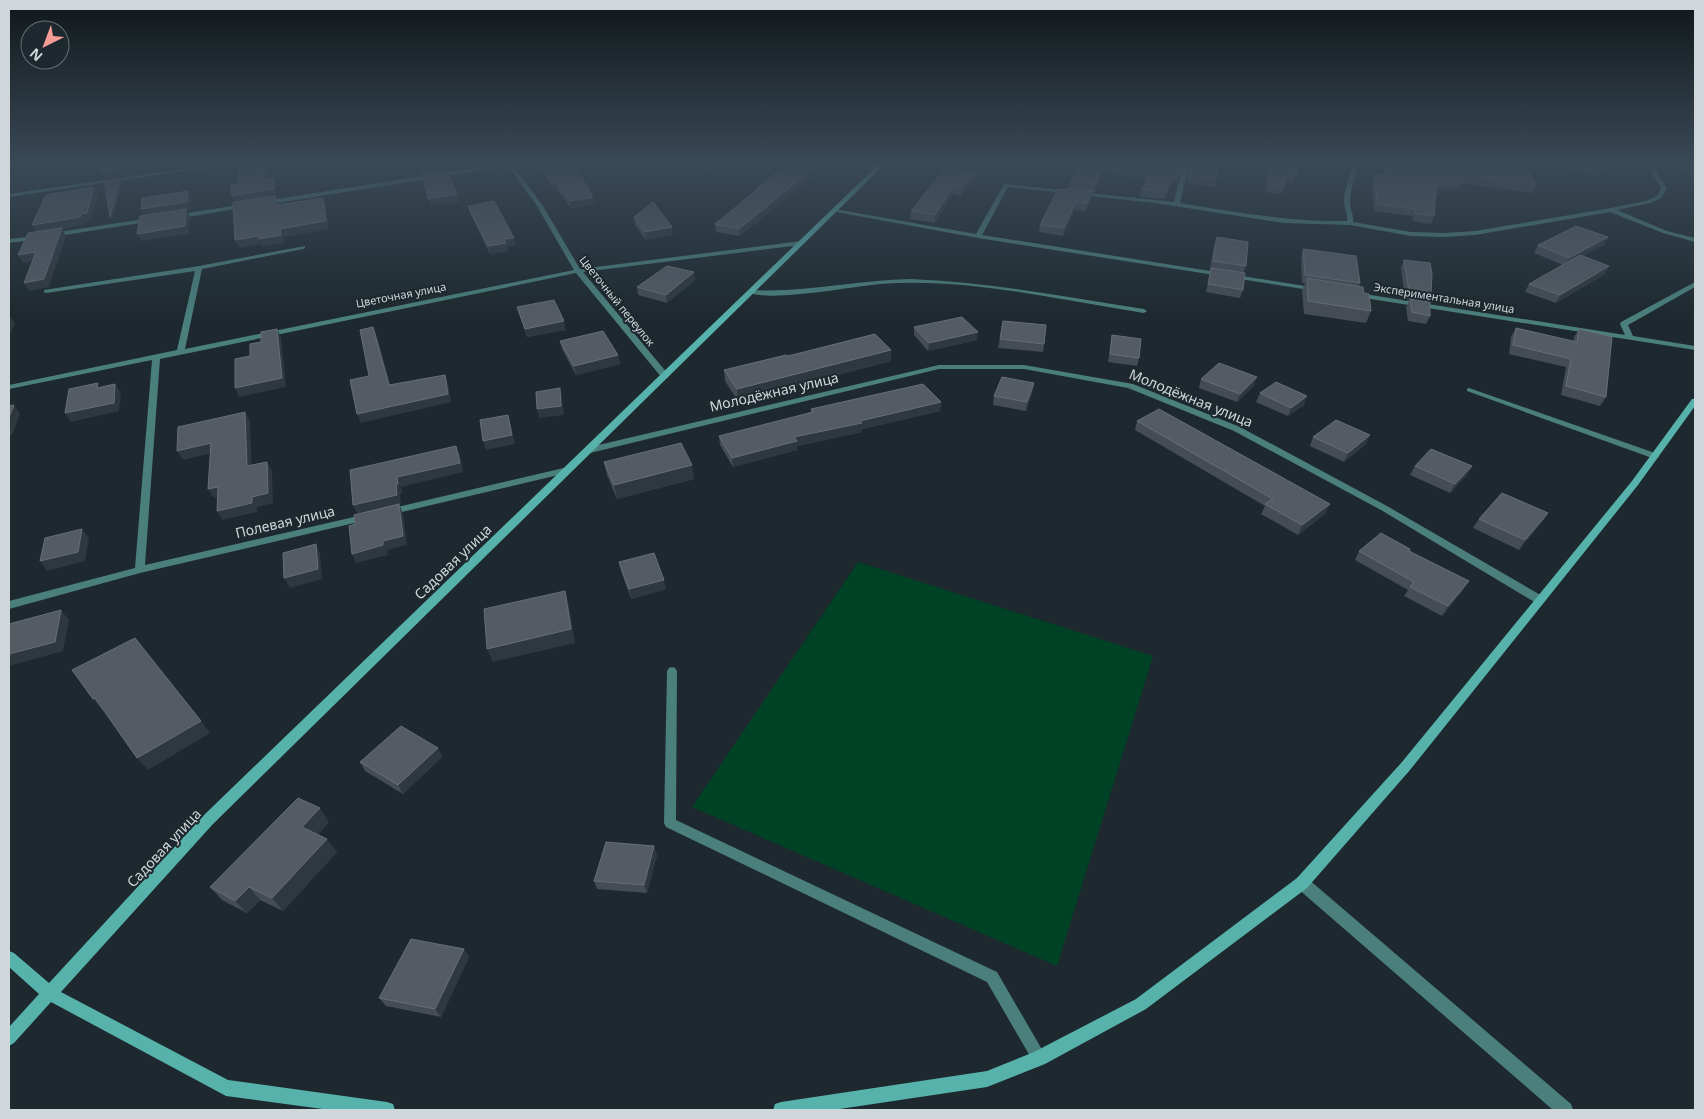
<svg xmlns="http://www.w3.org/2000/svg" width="1704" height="1119" font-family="'Noto Sans',sans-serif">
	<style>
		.green { fill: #004225 }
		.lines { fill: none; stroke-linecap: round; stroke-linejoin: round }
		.lane { fill: #4a7f7c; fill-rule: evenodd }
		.street { fill: #4a7f7c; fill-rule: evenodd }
		.secondary { fill: #57b2ac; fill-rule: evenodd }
		.wall { fill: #454c55 }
		.shaded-wall { fill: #2f383f }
		.building { fill: #545b63; stroke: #676f76 }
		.labels { text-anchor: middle; stroke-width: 4; stroke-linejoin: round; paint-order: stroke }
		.far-street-label { font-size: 11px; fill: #cfd7da; stroke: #1d292e }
		.street-label { font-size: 14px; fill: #cfd7da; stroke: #1d292e }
	</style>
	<rect width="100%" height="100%" fill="#1d292e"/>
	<path class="green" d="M858 562 1153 656 1057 966 692 807Z"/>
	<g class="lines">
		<path class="lane" d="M239 161H252L9 197V194Z
			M910 279C989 282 1066 297 1144 309L1147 311 1144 313C1059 300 966 277 880 284 855 286 766 303 748 292L751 290C805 293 857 280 910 279Z
			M1469 388 1658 454 1659 456 1658 458H1652L1467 391V389Z
			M672 667 675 668 677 671 676 820 997 972 1044 1053 1046 1058 1044 1063 1039 1065 1034 1063 987 982 666 827 664 823 667 671 669 668Z"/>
		<path class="street" d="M504 161 511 163 535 161 513 166 543 206 580 269 801 241 804 243 801 245 583 272 668 374V378H662L576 273 160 359 145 565 367 514 372 517 367 520 140 573 9 609V601L135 568 152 360 9 389V385L177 350 195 271 46 293 44 292V290L199 266 305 246V248L303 249 202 269 185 349 574 270 537 206 508 166 264 205 261 203 264 201 506 163Z
			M827 161H842L881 168 878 170Z
			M986 161H1001L1027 166 1024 168Z
			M1184 161H1190L1180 203C1235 212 1290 222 1347 221 1348 215 1344 208 1344 201 1344 187 1352 175 1351 161H1357C1357 175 1350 188 1350 202 1350 209 1354 215 1353 222L1411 232 1444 233 1475 231 1611 208 1646 201 1657 196 1661 189 1648 166 1651 164 1654 166 1667 189 1661 198 1650 203 1617 210 1667 231 1695 238V242L1663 233 1610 212 1475 235 1444 237 1411 236 1350 225 1284 223 1155 203 1008 187 982 235 1318 288V290L1316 291 978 238 831 211 834 209 976 234 1004 184 1174 202Z
			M1509 161H1527L1540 164 1537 166Z
			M245 204 247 205V207L175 219 172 217 175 215Z
			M151 218 154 220 153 221 52 237 49 235 52 233Z
			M38 236 40 237V239L9 243V239Z
			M1695 282V287L1628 325 1633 336 1695 346V350L1358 297 1355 295 1358 293 1625 335 1620 324 1621 322Z
			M939 365H1024L1133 384 1240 427 1387 506 1544 597 1545 600 1544 603H1536L1381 510 1234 431 1128 388 1024 369H939L590 453 586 450 590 447Z
			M568 467 571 468 572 470 571 472 389 515 384 512 389 509Z
			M1302 877 1307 878 1571 1104 1573 1110H1553L1297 888 1295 883 1297 878Z"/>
		<path class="secondary" d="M882 161H888L213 824 61 992 228 1080 387 1102 393 1104 395 1110H330L226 1096 51 1002 14 1043 9 1046V1027L39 994 9 967V951L14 953 49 983 203 816Z
			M1692 399H1695V406L1638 485 1410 770 1307 888 1146 1009 1045 1064 987 1087 833 1110H773L775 1104 781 1102 987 1071 1034 1052 1136 999 1297 878 1402 762 1632 481Z"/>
	</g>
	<path class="wall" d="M533 161H572L593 197 594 204 571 208 557 189 553 190 543 171 540 172 533 163Z
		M663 161H725L712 170Z
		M1082 161H1183L1177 182H1172L1164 199 1140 197 1142 189 1147 179 1103 173 1095 192H1093L1092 198 1086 211 1075 210 1063 236 1039 232 1040 225 1066 190 1069 188 1070 182Z
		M1192 161H1220L1214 187 1187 183Z
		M1269 161H1297L1296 176 1293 183 1285 182 1281 194 1265 192Z
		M1383 161H1523L1536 185 1532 193 1461 183 1458 189 1442 188 1440 193 1436 194 1434 216 1431 224 1413 221 1412 216 1374 211 1372 182 1375 174 1383 175Z
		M1566 161H1597L1602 170 1599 176 1572 172Z
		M1673 161H1695V176L1690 175Z
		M816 166 817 173 740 236 716 232 715 224 757 190V188Z
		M945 168 974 180 961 196 953 194 935 223 910 219 911 211Z
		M468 206 516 245 507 247 508 251 490 254 470 213Z
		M634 217 673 235 646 240 635 225Z
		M1217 237 1246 266 1243 273V290L1240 298 1206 292 1211 269H1210L1214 245Z
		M1608 237 1604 245 1583 256 1605 274 1556 303 1525 292 1529 284 1563 265 1534 253 1538 245Z
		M1303 249 1360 283 1359 286 1364 293 1371 311 1366 323 1304 314 1302 291 1305 283H1302L1301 257Z
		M1404 260 1431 294 1427 301 1430 316 1426 324 1408 321 1406 307 1410 300 1405 299 1401 268Z
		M695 280 667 303 638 295 637 287Z
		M517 307 566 330 527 337Z
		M914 327 977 340 928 351 914 335Z
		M1516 328 1573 342 1574 337 1579 329 1606 397 1600 406 1561 395 1566 367 1509 354 1511 337Z
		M1112 335 1139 358 1137 366 1108 362Z
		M1000 339 1044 344 1043 352 998 348Z
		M560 341 618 355 620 364 576 375 562 349Z
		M891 350V361L738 401 725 381 724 370 788 356Z
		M1201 379 1254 386 1237 402 1199 388Z
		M1033 391 1026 411 993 405 994 396Z
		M1260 393 1304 405 1288 416 1256 402Z
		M941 402 940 411 862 429V432L797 446V450L733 467 720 445 719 436 811 413V409Z
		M1137 421 1326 513 1298 535 1261 514 1265 506 1135 430Z
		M1313 437 1366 444 1344 462 1310 446Z
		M604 462 694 479 617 499 607 475Z
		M1415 466 1467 475 1450 493 1410 475Z
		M1548 513 1542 522 1519 550 1473 528 1479 519Z
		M1359 551H1409L1463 590 1442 616 1404 596 1408 590 1355 560Z
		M619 562 666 589 631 599 621 571Z
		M438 748 442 757 403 794 365 771 360 762Z
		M329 822 318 834 337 852 283 911 260 900 247 913 222 900 210 887Z
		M657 855 647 893 597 889 594 881Z
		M469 957 441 1017 386 1006 379 998Z"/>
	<path class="shaded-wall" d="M123 161H129L125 175 105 178 101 171Z
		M265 161H268L266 187 263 180Z
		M714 161H725L712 170 711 163Z
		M443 163 445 170 422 174 420 167Z
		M542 164 543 171 540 172 538 165Z
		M816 166 817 173 740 236 739 229Z
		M1104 166 1103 173 1095 192 1096 184Z
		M975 173 974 180 961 196 962 188Z
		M1174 174 1172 182 1164 199 1166 192Z
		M121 178 123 182 112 221 110 217Z
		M273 178 276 185 277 196H275L278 203 280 212 235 202 232 196Z
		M556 182 557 189 553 190 552 183Z
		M1443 185 1440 193 1433 194 1436 187Z
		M94 187 98 194 91 221 85 222 84 225 62 229 66 236 49 287 29 291 24 283 44 279 37 233 32 225 81 214Z
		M953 187V194L935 223V215Z
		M188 191 192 198 191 209 187 210 190 217 189 234 141 241 137 234 145 216 141 209Z
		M1093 191 1092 198 1086 211 1087 204Z
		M457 194 460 202 431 206 428 199Z
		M593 197 594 204 571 208 570 201Z
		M323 198 326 205 329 229 284 237V243L262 247 261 244 239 248 235 240 259 236 280 229Z
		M1076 202 1075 210 1063 236 1064 228Z
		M672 227 673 235 646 240 645 232Z
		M1608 237 1604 245 1564 266 1569 258Z
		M514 238 516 245 507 247 508 251 490 254 488 246 504 239Z
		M36 252 41 260 23 263 18 255Z
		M1609 266 1605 274 1556 303 1560 295Z
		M694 272 695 280 667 303 666 295Z
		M9 315 15 323 9 337Z
		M564 321 566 330 527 337 525 329Z
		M373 327 377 336 393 394 389 385Z
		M277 329 281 337 286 387 239 397 235 388Z
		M978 332 977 340 928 351 929 343Z
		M891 350V361L738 401 737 389Z
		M618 355 620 364 576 375 574 366Z
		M445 375 448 383 451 402 361 423 357 414Z
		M1257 377 1254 386 1237 402 1240 394Z
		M1034 383 1033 391 1026 411 1027 402Z
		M115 384 121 393 119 411 71 422 65 413Z
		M560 388 562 397 564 415 539 418 537 409Z
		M1307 396 1304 405 1288 416 1291 408Z
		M941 402 940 411 862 429V432L797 446V450L733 467 732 458 794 437Z
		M14 405 20 414 12 435 9 436V417Z
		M245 412 250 421 252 476 247 466Z
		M508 415 515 444 486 450 483 441Z
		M1370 435 1366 444 1344 462 1348 453Z
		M211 443 216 452 183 460 177 451Z
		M456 446 460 455 463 472 401 487 402 493 400 494 401 504 357 514 353 505 396 484 397 477Z
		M267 462 272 471 273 503 257 507V512L222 520 217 511 252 497Z
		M692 465 694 479 617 499 614 485Z
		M1472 466 1467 475 1450 493 1455 484Z
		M218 487 223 496 214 498 208 489Z
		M399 504 403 514 407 545 387 550 388 555 356 563 352 554 383 541Z
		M1330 504 1326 513 1298 535 1302 525Z
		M1548 513 1542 522 1519 550 1525 540Z
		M82 529 89 538 85 561 47 571 40 561Z
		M316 544 320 554 322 579 290 588 284 578Z
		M664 580 666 589 631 599 629 589Z
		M1469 581 1463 590 1442 616 1448 606Z
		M565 591 569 605 575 643 493 662 487 649Z
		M61 610 69 620 63 651 9 666V654Z
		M95 698 106 710 103 711 93 699Z
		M201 721 210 733 148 770 137 758Z
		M438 748 442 757 403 794 398 785Z
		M320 808 329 822 312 840 302 827Z
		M327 839 337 852 283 911 272 898Z
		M654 846 657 855 647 893 644 885Z
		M249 887 260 900 247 913 235 901Z
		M464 949 469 957 441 1017 435 1009Z"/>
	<path class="building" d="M100 161H123L121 168 101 171Z
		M241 161H265L263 180 273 178 274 189 232 196 231 185 238 184Z
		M418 161H442L443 163 420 167Z
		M535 161H572L593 197 570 201 556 182 552 183 542 164 538 165Z
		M700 161H714L711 163Z
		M1082 161H1183L1179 175 1174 174 1166 192 1142 189 1151 172 1104 166 1096 184 1070 182Z
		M1192 161H1220L1216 180 1188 176Z
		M1270 161H1297L1296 176 1286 175 1284 187 1267 185Z
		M1386 161H1523L1536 185 1463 176 1461 182 1442 180 1443 185 1436 187 1434 216 1416 214 1415 209 1377 204 1375 174 1385 176Z
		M1572 161H1597L1602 170 1575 166Z
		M1685 161H1695V169H1694Z
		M791 162 816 166 739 229 715 224 759 188H757Z
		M945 168 975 173 962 188 953 187 935 215 911 211Z
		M446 170 457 194 428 199 422 174Z
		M121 178 110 217 104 181Z
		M94 187 87 213 81 214 80 217 32 225 46 195Z
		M1067 188 1093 191 1087 204 1076 202 1064 228 1040 225 1058 189 1066 190Z
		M188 191 187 202 141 209 142 198Z
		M275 196 276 205 323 198 326 221 280 229 281 235 259 239V236L235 240 233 202Z
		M494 201 514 238 504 239 506 243 488 246 468 206Z
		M653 202 672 227 645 232 634 217Z
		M186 209 185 226 137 234 140 216Z
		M1576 226 1608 237 1569 258 1538 245Z
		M62 228 44 279 24 283 36 252 18 255 28 233Z
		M1217 237 1248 242 1246 266 1213 261Z
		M1303 249 1356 256 1360 283 1305 275Z
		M1580 255 1609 266 1560 295 1529 284Z
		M1404 260 1430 263 1432 274 1431 294 1409 291Z
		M667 266 694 272 666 295 637 287Z
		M1211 268 1245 273 1243 290 1208 284Z
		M1307 278 1363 287 1364 293 1369 294 1371 311 1308 301Z
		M1410 299 1430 302V316L1412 312Z
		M554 300 564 321 525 329 517 307Z
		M962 317 978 332 929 343 914 327Z
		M1003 321 1046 325 1044 344 1000 339Z
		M373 327 389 385 445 375 448 394 357 414 350 380 369 376 360 330Z
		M1516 328 1577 342 1579 329 1612 337 1606 397 1566 386 1571 359 1513 345Z
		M277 329 282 378 235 388V359L250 356V344L261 342V332Z
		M603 331 618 355 574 366 560 341Z
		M875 334 891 350 737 389 724 370 786 355 788 356Z
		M1112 335 1141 339 1139 358 1110 354Z
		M1219 363 1257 377 1240 394 1201 379Z
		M1002 377 1034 383 1027 402 994 396Z
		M1276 382 1307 396 1291 408 1260 393Z
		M98 383 97 388 115 384 114 403 65 413 69 389Z
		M923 384 941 402 860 421 862 423 794 437 797 441 732 458 719 436 813 412 811 409Z
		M560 388 561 406 537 409 536 392Z
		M14 405 9 417V406Z
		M1159 409 1330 504 1302 525 1265 504 1273 499 1137 421Z
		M245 412 247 466 267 462 268 493 252 497V503L217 511 218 487 208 489 211 443 177 451 178 427Z
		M508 415 512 435 483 441 480 420Z
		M1336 420 1370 435 1348 453 1313 437Z
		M681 443 692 465 614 485 604 462Z
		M456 446 460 463 397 477 398 484H396L397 495 353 505 350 470Z
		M1431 449 1472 466 1455 484 1415 466Z
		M1502 493 1548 513 1525 540 1479 519Z
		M399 504 403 536 383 541V545L352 554 349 526 355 524 354 515Z
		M82 529 78 552 40 561 45 538Z
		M1381 533 1410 549 1409 551 1469 581 1448 606 1410 587 1414 582 1359 551Z
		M316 544 318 569 284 578 283 553Z
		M654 553 664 580 629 589 619 562Z
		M565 591 571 629 487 649 484 609Z
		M61 610 55 642 9 654V624Z
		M135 638 201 721 137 758 95 698 93 699 72 670Z
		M401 726 438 748 398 785 360 762Z
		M298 798 320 808 302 827 327 839 272 898 249 887 235 901 210 887Z
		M606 842 654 846 644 885 594 881Z
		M411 939 464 949 435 1009 379 998Z"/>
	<linearGradient id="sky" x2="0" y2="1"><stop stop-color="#101719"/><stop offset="0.51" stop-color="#3a4957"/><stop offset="1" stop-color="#3a4957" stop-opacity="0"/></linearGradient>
	<rect width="1704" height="318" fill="url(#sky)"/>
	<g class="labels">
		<g class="far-street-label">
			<text transform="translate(401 295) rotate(-11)" y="4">Цветочная улица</text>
			<text transform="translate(1444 298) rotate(9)" y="4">Экспериментальная улица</text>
			<text transform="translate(617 301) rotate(51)" y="4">Цветочный переулок</text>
		</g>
		<g class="street-label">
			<text transform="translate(774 392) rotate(-13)" y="5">Молодёжная улица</text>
			<text transform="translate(1191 398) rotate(22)" y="5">Молодёжная улица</text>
			<text transform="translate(285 522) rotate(-13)" y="5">Полевая улица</text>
			<text transform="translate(453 562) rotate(-44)" y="5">Садовая улица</text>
			<text transform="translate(164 848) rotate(-47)" y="5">Садовая улица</text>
		</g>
	</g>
	<rect width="1704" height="1119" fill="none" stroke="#cfd7da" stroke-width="20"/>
	<g transform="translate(45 45) rotate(222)"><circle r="24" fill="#1d292e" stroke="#646f73"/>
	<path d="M0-4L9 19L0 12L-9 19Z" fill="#f59c94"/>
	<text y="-8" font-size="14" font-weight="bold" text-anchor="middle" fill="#cfd7da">N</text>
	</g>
</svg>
